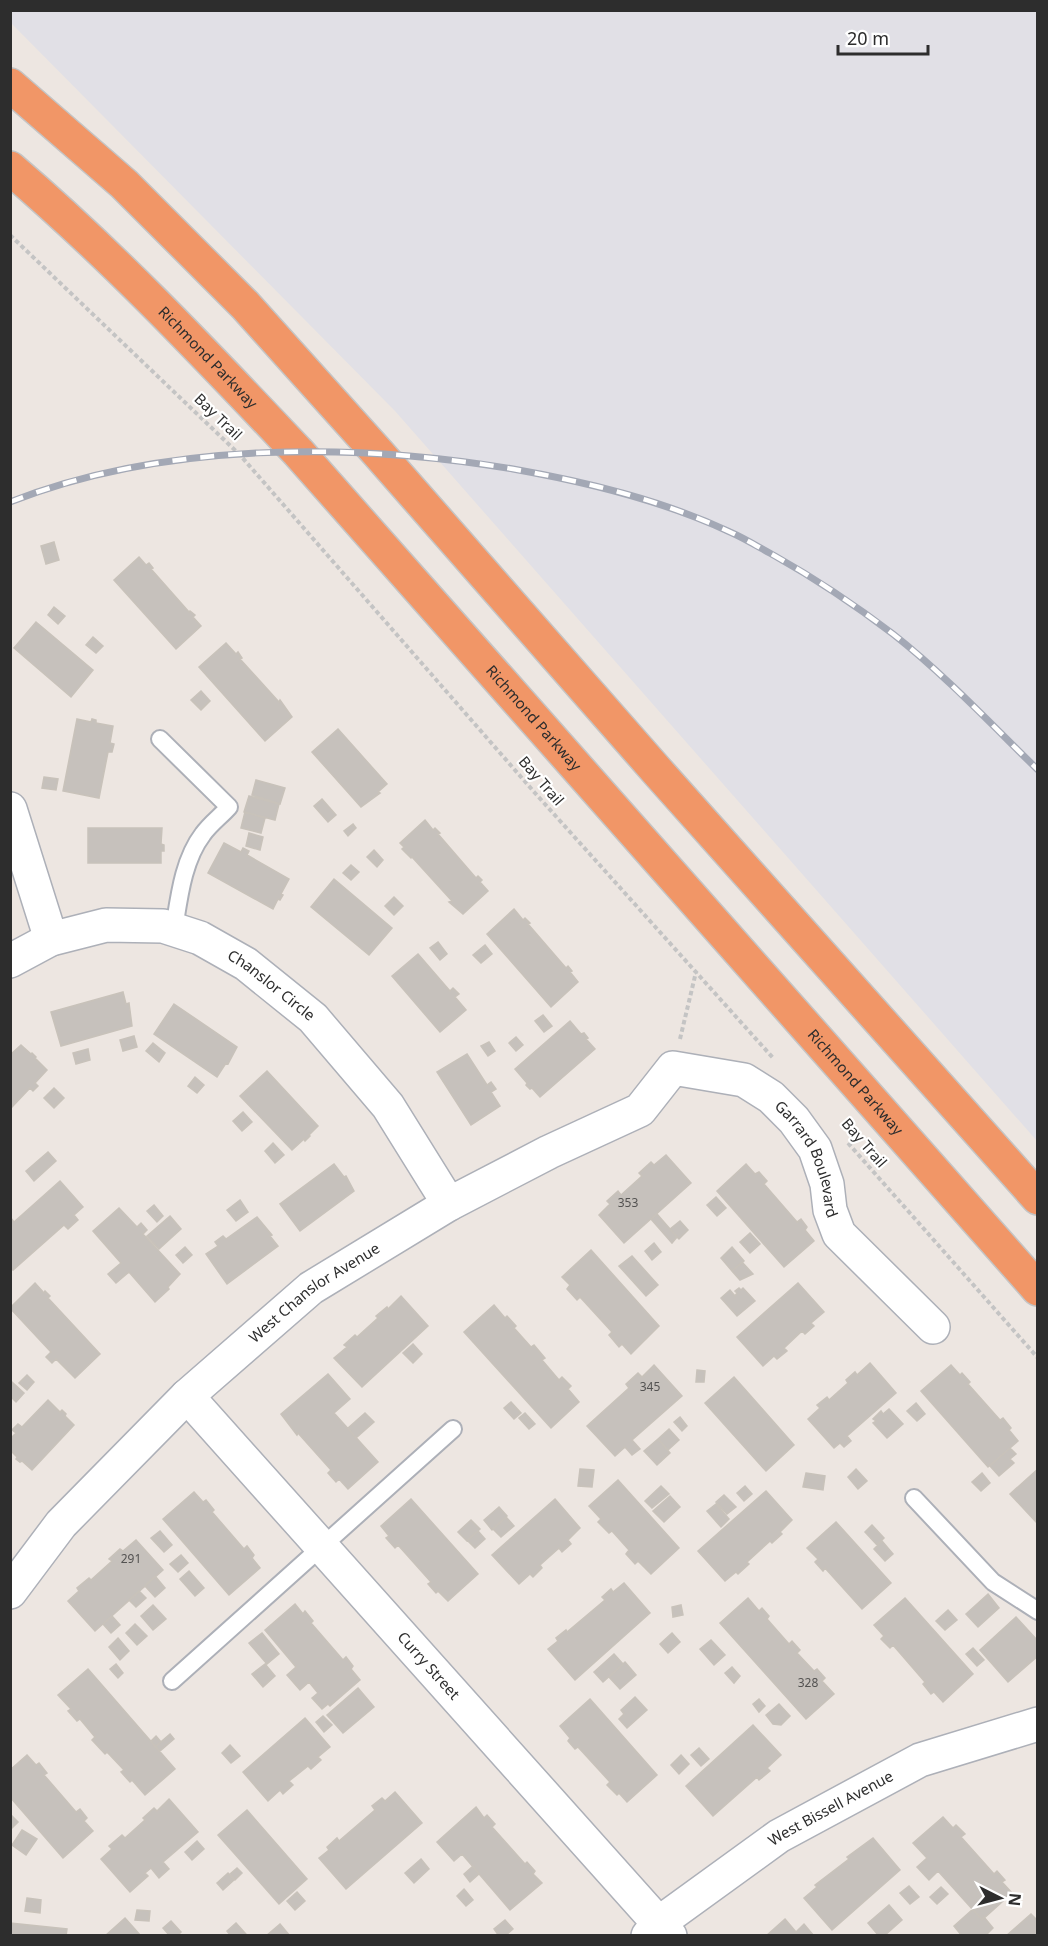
<svg xmlns="http://www.w3.org/2000/svg" width="1048" height="1946" font-family="'Noto Sans',sans-serif">
	<style>
		.industrial { fill: #e1e0e6 }
		.building { fill: #c6c1bc; stroke: #c8c2ba; stroke-width: 1.5 }
		.lines { fill: none; stroke-linecap: round; stroke-linejoin: round }
		.lane-casing { stroke: #adb0b8; stroke-width: 20 }
		.street-casing { stroke: #adb0b8; stroke-width: 36 }
		.highway-casing { stroke: #c4c4c4; stroke-width: 36 }
		.path { stroke: #c4c4c4; stroke-width: 4; stroke-dasharray: 4.5 3; stroke-linecap: butt }
		.lane { stroke: #fff; stroke-width: 16 }
		.street { stroke: #fff; stroke-width: 33 }
		.highway { stroke: #f19667; stroke-width: 33 }
		.rail-casing { stroke: #a3a8b5; stroke-width: 7 }
		.rail { stroke: #fff; stroke-width: 4.5; stroke-dasharray: 14; stroke-linecap: butt }
		.labels { text-anchor: middle; stroke-width: 4.5; stroke-linejoin: round; paint-order: stroke }
		.number-label { font-size: 12px; fill: #535251 }
		.street-label { font-size: 15px; fill: #2d2d2d; stroke: #fff }
	</style>
	<rect width="100%" height="100%" fill="#ede6e1"/>
	<path class="industrial" d="M10 11H1037V1141L395 411 11 23Z"/>
	<path class="building" d="M54 542 59 560 46 564 41 546Z
		M139 557 146 565 149 563 153 568 151 569 189 612 190 611 195 615 193 617 201 626 176 649 114 580Z
		M54 607 65 616 58 624 48 615Z
		M36 622 93 670 71 697 14 648Z
		M93 637 103 646 96 653 86 645Z
		M226 643 236 654 238 652 242 658 240 659 279 702 280 700 292 717 265 741 199 667Z
		M201 691 210 701 201 710 191 700Z
		M77 719 91 722 92 719 96 720V723L113 726 110 743 114 744 112 752H108L99 798 63 791Z
		M338 729 387 784 378 792 380 793 361 807 312 752Z
		M44 777 58 779 56 790 42 788Z
		M256 780 285 788 280 804 252 795Z
		M249 796 279 804 275 820 244 812Z
		M322 799 336 815 328 822 314 806Z
		M245 812 265 818 261 833 241 828Z
		M425 820 433 830 435 828 440 833 438 834 476 878 478 876 482 880 480 882 488 891 463 914 449 902 452 901 412 857 411 858 402 849 404 847 400 843Z
		M353 824 356 828 348 836 344 831Z
		M88 828H162L161 844 164 845V851H161V863H88Z
		M249 833 263 837 260 850 246 846Z
		M224 843 241 852 243 848 249 851 247 855 289 879 281 894 283 895 280 900 278 899 273 909 208 873Z
		M374 850 383 860 377 867 367 857Z
		M351 865 359 872 351 880 343 873Z
		M334 879 392 928 369 955 311 907Z
		M394 897 403 906 394 915 385 906Z
		M514 909 523 920 525 918 530 923 528 924 566 968 568 966 572 971 570 972 578 982 551 1007 487 934Z
		M438 942 447 954 440 960 430 948Z
		M485 945 492 954 481 963 473 955Z
		M418 954 450 991 453 988 459 994 455 997 466 1010 440 1032 392 976Z
		M123 992 126 1004 129 1003 132 1026 61 1046 51 1012Z
		M174 1004 237 1047 228 1064 226 1063 217 1077 154 1034Z
		M543 1015 552 1026 544 1032 535 1021Z
		M570 1021 581 1034 584 1033 588 1038 586 1039 595 1049 540 1097 532 1088 530 1089 526 1085 527 1083 515 1069Z
		M134 1036 137 1047 123 1051 120 1040Z
		M516 1037 523 1045 516 1051 509 1043Z
		M489 1042 495 1051 488 1056 481 1046Z
		M153 1043 165 1053 159 1062 146 1051Z
		M21 1045 31 1054 32 1053 36 1057 35 1058 47 1070 35 1083 38 1086 33 1091 30 1088 10 1109V1055Z
		M88 1049 90 1060 76 1064 73 1053Z
		M467 1054 487 1085 491 1082 496 1089 491 1092 500 1106 471 1125 437 1072Z
		M267 1071 318 1126 309 1135 310 1136 305 1141 304 1139 292 1150 240 1096Z
		M195 1077 204 1085 197 1093 188 1086Z
		M54 1088 64 1098 54 1108 44 1098Z
		M243 1112 252 1122 242 1131 233 1121Z
		M273 1143 284 1155 275 1163 265 1151Z
		M48 1152 56 1161 34 1181 26 1171Z
		M666 1155 691 1183 624 1243 599 1215 610 1204 607 1201 618 1191 621 1195 642 1176 639 1173 651 1162 654 1165Z
		M334 1164 344 1177 346 1176 354 1191 300 1231 280 1204Z
		M746 1164 755 1174 759 1172 767 1181 764 1184 797 1222 801 1219 807 1227 805 1230 814 1241 784 1267 717 1191Z
		M60 1181 83 1207 74 1215 78 1220 68 1229 64 1225 13 1270 10 1268V1217L14 1222Z
		M716 1197 726 1208 717 1216 707 1205Z
		M240 1200 248 1212 236 1221 227 1210Z
		M154 1205 163 1216 157 1222 147 1211Z
		M119 1208 137 1227 141 1223 147 1230 143 1234 180 1274 168 1287 169 1289 155 1302 129 1272 116 1283 108 1274 121 1263 93 1231Z
		M657 1214 677 1237 672 1243 651 1219Z
		M170 1216 181 1229 159 1249 147 1236Z
		M257 1217 272 1235 270 1236 278 1246 227 1284 206 1254 218 1246 215 1242 223 1236 226 1239Z
		M680 1221 688 1230 679 1239 670 1229Z
		M750 1233 760 1244 750 1253 740 1242Z
		M654 1243 661 1252 652 1260 645 1251Z
		M185 1247 192 1255 183 1263 176 1255Z
		M732 1247 744 1261 732 1271 721 1258Z
		M591 1250 659 1326 631 1354 622 1344 619 1347 609 1335 612 1332 580 1297 577 1300 567 1289 570 1285 562 1277Z
		M632 1256 658 1285 646 1296 619 1266Z
		M742 1262 753 1274 740 1280 732 1271Z
		M35 1283 44 1293 45 1291 50 1296 48 1298 100 1354 75 1378 56 1359 52 1363 46 1357 51 1352 10 1308Z
		M798 1283 824 1312 811 1323 814 1326 805 1334 802 1331 784 1348 787 1351 777 1359 774 1356 763 1366 737 1337Z
		M739 1288 741 1290 743 1288 755 1301 737 1316 721 1298 730 1290 735 1296 737 1293 735 1291Z
		M401 1296 428 1326 362 1387 334 1358 347 1347 344 1345 355 1335 357 1337 378 1318 376 1316 387 1307 388 1309Z
		M494 1305 505 1318 507 1316 516 1326 514 1328 531 1347 534 1345 545 1358 542 1360 559 1380 562 1377 571 1386 568 1389 579 1402 551 1428 464 1332Z
		M413 1344 422 1354 413 1363 403 1353Z
		M870 1363 896 1393 847 1436 851 1441 844 1447 840 1443 834 1448 808 1419 820 1408 817 1405 827 1397 829 1400 848 1383 846 1380 855 1372 857 1375Z
		M654 1365 682 1396 632 1440 640 1449 632 1455 625 1447 615 1456 587 1426 629 1388 626 1384 638 1373 642 1377Z
		M951 1365 960 1375 962 1373 970 1382 968 1384 1000 1420 1003 1418 1011 1428 1009 1430 1018 1441 988 1467 921 1391Z
		M697 1370 705 1371 704 1382H696Z
		M328 1374 350 1399 334 1413 378 1462 348 1489 339 1479 336 1482 328 1473 331 1470 298 1433 297 1435 281 1414Z
		M27 1375 34 1382 27 1390 19 1383Z
		M734 1377 794 1445 766 1471 705 1403Z
		M12 1382 24 1393 16 1402 10 1396V1384Z
		M48 1400 60 1412 62 1410 66 1414 65 1416 74 1425 32 1470 22 1461 20 1462 16 1459 17 1457 10 1450V1439L16 1433 12 1430 18 1424 22 1427Z
		M511 1402 521 1413 514 1419 504 1408Z
		M916 1403 925 1414 917 1421 907 1411Z
		M889 1409 903 1424 887 1438 873 1423 876 1421 873 1419 881 1411 883 1414Z
		M365 1413 374 1422 356 1438 348 1428Z
		M525 1413 535 1424 529 1429 519 1418Z
		M680 1417 687 1426 682 1431 674 1422Z
		M669 1429 679 1440 668 1450 658 1439Z
		M658 1439 670 1453 657 1465 644 1451Z
		M1010 1448 1016 1454 1010 1459 1014 1463 999 1476 990 1466Z
		M580 1469 594 1470 592 1487 578 1486Z
		M856 1469 867 1481 858 1489 848 1477Z
		M1038 1469V1524L1010 1494Z
		M806 1473 825 1476 823 1490 803 1487Z
		M982 1473 990 1483 981 1491 972 1482Z
		M618 1480 679 1548 651 1574 638 1561 635 1564 626 1554 629 1550 612 1531 609 1533 598 1522 601 1519 589 1506Z
		M661 1486 669 1494 652 1508 645 1501Z
		M745 1486 752 1494 744 1501 737 1493Z
		M766 1491 792 1520 780 1532 782 1534 772 1543 770 1541 747 1562 749 1564 738 1574 736 1572 725 1581 698 1551Z
		M194 1492 203 1502 206 1500 214 1510 212 1512 244 1549 247 1546 254 1555 252 1558 260 1568 229 1595 163 1519Z
		M724 1495 736 1507 727 1514 716 1502Z
		M670 1496 680 1507 664 1522 653 1511Z
		M411 1499 478 1574 448 1601 438 1591 436 1593 428 1584 431 1582 398 1545 395 1548 386 1538 389 1536 381 1526Z
		M555 1499 580 1528 568 1540 571 1544 562 1552 559 1548 540 1565 542 1568 533 1577 530 1574 519 1584 492 1555Z
		M716 1504 729 1519 721 1527 707 1511Z
		M499 1507 507 1516 492 1530 484 1520Z
		M506 1517 514 1526 501 1537 493 1529Z
		M471 1520 480 1529 467 1541 458 1532Z
		M836 1522 891 1583 862 1609 825 1568 823 1571 815 1562 818 1559 807 1548Z
		M872 1525 884 1538 877 1545 865 1532Z
		M160 1531 172 1545 164 1552 151 1538Z
		M478 1531 485 1539 475 1548 467 1540Z
		M136 1540 163 1570 95 1631 68 1601 79 1591 77 1588 89 1578 91 1580 112 1561 109 1559 120 1549 123 1551Z
		M882 1541 893 1554 885 1561 874 1549Z
		M181 1555 188 1563 178 1572 170 1564Z
		M189 1571 204 1588 195 1596 180 1579Z
		M155 1576 165 1588 155 1597 145 1586Z
		M624 1583 650 1613 575 1680 548 1649 558 1641 556 1638 566 1630 567 1632 605 1600 602 1597 611 1589 613 1592Z
		M139 1591 146 1598 136 1607 129 1600Z
		M988 1594 999 1608 978 1627 966 1614Z
		M748 1598 759 1611 762 1608 769 1616 767 1619 789 1644 792 1641 800 1650 797 1653 814 1671 817 1669 825 1678 822 1681 834 1694 806 1719 720 1623Z
		M905 1598 973 1674 943 1702 934 1692 931 1694 923 1684 925 1682 893 1645 890 1648 881 1639 884 1636 874 1625Z
		M295 1604 303 1614 305 1611 313 1621 311 1623 343 1660 346 1657 353 1666 351 1669 360 1680 330 1706 328 1704 322 1709 312 1698 318 1693 309 1682 300 1690 287 1675 296 1667 265 1630Z
		M153 1605 166 1619 153 1630 141 1616Z
		M681 1605 683 1615 673 1617 672 1607Z
		M948 1610 957 1620 945 1630 936 1621Z
		M112 1616 120 1625 111 1633 103 1624Z
		M1016 1617 1038 1641V1656L1008 1682 980 1650Z
		M135 1624 147 1636 137 1645 126 1633Z
		M262 1633 279 1654 267 1664 249 1643Z
		M672 1633 680 1642 668 1653 660 1644Z
		M118 1638 129 1651 120 1660 109 1647Z
		M711 1640 725 1655 714 1665 700 1649Z
		M973 1648 984 1660 977 1666 966 1654Z
		M614 1654 623 1664 603 1682 594 1672Z
		M625 1662 636 1675 620 1689 609 1677Z
		M116 1664 123 1673 118 1678 110 1669Z
		M265 1664 275 1676 263 1687 252 1674Z
		M732 1667 740 1676 734 1683 725 1673Z
		M88 1669 175 1769 145 1795 132 1780 130 1782 121 1772 124 1770 107 1752 105 1754 92 1740 95 1737 80 1719 77 1721 68 1711 71 1709 58 1695Z
		M358 1688 374 1707 343 1733 327 1715Z
		M635 1697 647 1710 627 1728 619 1719 624 1714 621 1710Z
		M590 1699 657 1775 627 1802 619 1793 617 1795 607 1785 610 1782 578 1747 575 1749 568 1741 570 1738 560 1726Z
		M759 1699 765 1706 759 1712 753 1704Z
		M779 1704 790 1716 781 1725 773 1724 766 1715Z
		M323 1716 332 1725 324 1732 316 1722Z
		M305 1718 330 1747 318 1757 321 1760 311 1769 308 1766 289 1781 293 1785 283 1794 280 1790 268 1801 243 1772Z
		M753 1725 781 1755 767 1768 770 1771 759 1780 757 1777 713 1816 686 1786Z
		M170 1734 174 1739 160 1751 155 1747Z
		M156 1736 161 1742 155 1747 151 1741Z
		M230 1745 240 1756 231 1763 222 1753Z
		M699 1748 709 1759 701 1766 691 1755Z
		M27 1755 36 1765 39 1763 47 1773 44 1775 76 1812 80 1809 87 1818 84 1821 93 1831 63 1858 10 1797V1770Z
		M681 1755 689 1764 679 1774 671 1765Z
		M395 1792 422 1823 346 1889 319 1858 329 1850 327 1847 337 1838 339 1841 375 1810 372 1806 382 1798 385 1801Z
		M169 1799 198 1832 163 1862 169 1869 159 1878 151 1868 145 1873 148 1876 130 1892 101 1859 112 1849 109 1846 122 1835 125 1838 145 1820 143 1818 154 1808 157 1811Z
		M476 1807 484 1818 487 1815 495 1824 492 1827 525 1864 527 1862 535 1871 533 1874 542 1883 510 1910 462 1854 454 1861 437 1842Z
		M247 1810 307 1879 279 1904 218 1835Z
		M10 1814 18 1822 10 1830Z
		M943 1817 953 1828 956 1825 965 1834 961 1837 994 1874 997 1871 1005 1880 1002 1882 1012 1893 982 1920 938 1871 929 1880 917 1867 927 1858 913 1843Z
		M22 1830 37 1839 26 1855 12 1845Z
		M873 1838 900 1870 832 1930 804 1898 817 1887 815 1885 849 1859 847 1857Z
		M197 1841 204 1849 192 1860 185 1852Z
		M421 1859 429 1869 414 1883 405 1873Z
		M473 1866 479 1874 470 1882 464 1874Z
		M237 1868 242 1873 235 1880 230 1874Z
		M228 1873 234 1880 223 1890 217 1883Z
		M909 1886 919 1897 910 1904 900 1893Z
		M941 1887 948 1894 937 1904 930 1897Z
		M464 1889 473 1900 466 1906 457 1896Z
		M297 1892 305 1901 295 1910 287 1901Z
		M27 1898 41 1900 40 1913 25 1911Z
		M889 1905 902 1920 884 1936H879L868 1923Z
		M973 1909 982 1920 984 1917 993 1928 985 1936H962L954 1926Z
		M137 1910 150 1911 149 1921 135 1920Z
		M1031 1914 1038 1921V1936H1006Z
		M125 1918 141 1936H105Z
		M785 1919 796 1932 804 1924 814 1936H766Z
		M505 1920 513 1929 505 1936H499L494 1929Z
		M171 1921 181 1932 177 1936H170L163 1928Z
		M10 1923 67 1929 66 1936H10Z
		M236 1923 246 1934 245 1936H231L227 1931Z
		M280 1924 290 1936H266Z"/>
	<g class="lines">
		<defs>
			<path id="lane" d="M160 739 229 807C221 816 210 824 203 834 183 860 179 898 174 929
				M914 1498 993 1582 1038 1611
				M172 1681 453 1429"/>
			<g id="street">
				<path d="M10 809 51 939"/>
				<path id="s1" d="M10 961 51 939 106 925 163 926 200 938 246 964 313 1018 388 1106 449 1204"/>
				<path id="s2" d="M187 1396 670 1936"/>
				<path id="s3" d="M10 1592 61 1524 187 1396 311 1288 449 1204 549 1152 640 1110 673 1068 744 1080 771 1097 794 1120 815 1149 827 1184 830 1210 839 1234 933 1327"/>
				<path id="s4" d="M648 1936 659 1923 779 1836 920 1760 1038 1724"/>
			</g>
			<g id="highway">
				<path d="M10 85 124 184 245 305 378 453 657 771 1038 1198"/>
				<path id="s5" d="M10 168C113 256 205 354 298 452L1038 1289"/>
			</g>
		</defs>
		<use href="#lane" class="lane-casing"/>
		<use href="#street" class="street-casing"/>
		<use href="#highway" class="highway-casing"/>
		<path class="path" d="M10 235 240 455 535 793 774 1059
			M680 1039 696 972
			M848 1143 1038 1358"/>
		<use href="#lane" class="lane"/>
		<use href="#street" class="street"/>
		<use href="#highway" class="highway"/>
		<defs>
			<path id="rail" d="M10 502C163 442 353 442 513 469 587 482 662 500 730 532 746 539 760 548 775 556 816 579 855 605 893 634 945 675 991 724 1038 770"/>
		</defs>
		<use href="#rail" class="rail-casing"/>
		<use href="#rail" class="rail"/>
	</g>
	<g class="labels">
		<g class="number-label">
			<text x="628" y="1207">353</text>
			<text x="650" y="1391">345</text>
			<text x="131" y="1563">291</text>
			<text x="808" y="1687">328</text>
		</g>
		<g class="street-label">
			<text dy="5" stroke="none"><textPath href="#s5" startOffset="274">Richmond Parkway</textPath></text>
			<text transform="translate(218 417) rotate(44)" y="5">Bay Trail</text>
			<text dy="5" stroke="none"><textPath href="#s5" startOffset="760">Richmond Parkway</textPath></text>
			<text transform="translate(541 781) rotate(49)" y="5">Bay Trail</text>
			<text dy="5" stroke="none"><textPath href="#s1" startOffset="285">Chanslor Circle</textPath></text>
			<text dy="5" stroke="none"><textPath href="#s5" startOffset="1246">Richmond Parkway</textPath></text>
			<text transform="translate(864 1143) rotate(49)" y="5">Bay Trail</text>
			<text dy="5" stroke="none"><textPath href="#s3" startOffset="1035">Garrard Boulevard</textPath></text>
			<text dy="5" stroke="none"><textPath href="#s3" startOffset="429">West Chanslor Avenue</textPath></text>
			<text dy="5" stroke="none"><textPath href="#s2" startOffset="362">Curry Street</textPath></text>
			<text dy="5" stroke="none"><textPath href="#s4" startOffset="224">West Bissell Avenue</textPath></text>
		</g>
	</g>
	<rect width="1048" height="1946" fill="none" stroke="#2d2d2d" stroke-width="24"/>
	<g transform="translate(1000 1898) rotate(96)" stroke="#ffffff" stroke-width="4.5" paint-order="stroke">
	<path d="M0-4.5L10 22L0 15L-10 22Z" fill="#2d2d2d"/>
	<text y="-9" font-size="16" font-weight="bold" text-anchor="middle" fill="#2d2d2d">N</text>
	</g>
	<path d="M838 45v9h90v-9" fill="none" stroke="#2d2d2d" stroke-width="3"/>
	<text x="847" y="45" font-size="18" fill="#2d2d2d" stroke="#ffffff" stroke-width="4.5" paint-order="stroke">20 m</text>
</svg>
